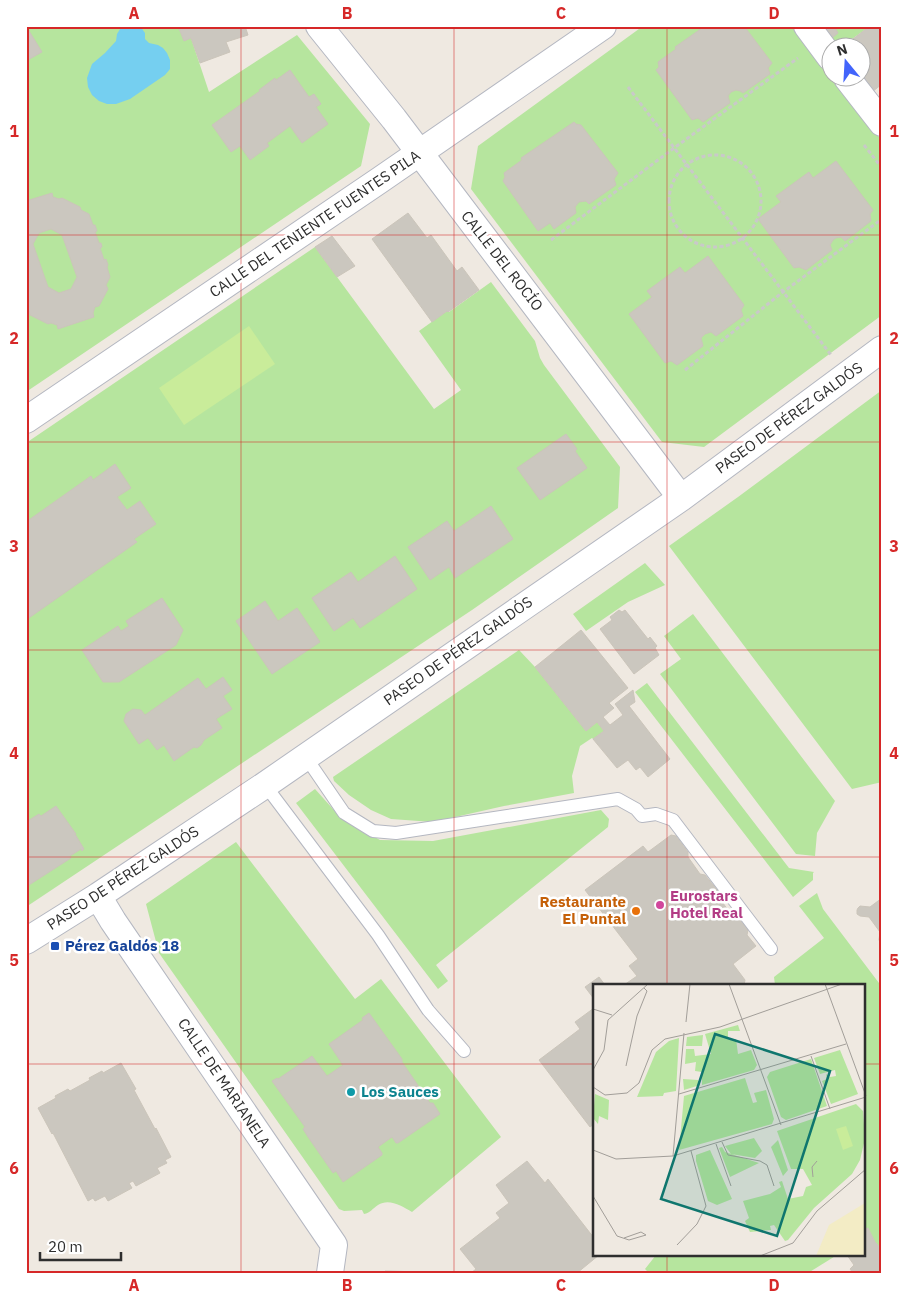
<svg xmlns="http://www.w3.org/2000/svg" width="908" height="1299" font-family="'IBM Plex Sans',sans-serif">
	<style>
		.green { fill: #b6e59e }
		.pitch { fill: #c9ec9a }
		.water { fill: #75cff0 }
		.building { fill: #cbc7bf; stroke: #cbc5ba; fill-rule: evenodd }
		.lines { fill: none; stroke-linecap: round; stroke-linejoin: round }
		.service-casing { stroke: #b4b7c1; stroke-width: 14 }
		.minor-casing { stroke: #b4b7c1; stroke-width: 28 }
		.path { stroke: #c9c9c9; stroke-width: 3; stroke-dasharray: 4 2.5; stroke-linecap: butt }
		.service { stroke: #fff; stroke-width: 12 }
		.minor { stroke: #fff; stroke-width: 26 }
		.grid { fill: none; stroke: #d62828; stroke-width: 1; stroke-opacity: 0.55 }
		.hotel-dot { fill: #d1479c; stroke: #fff; stroke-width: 2 }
		.food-dot { fill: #e8710a; stroke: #fff; stroke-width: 2 }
		.transit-dot { fill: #1a4fb4; stroke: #fff; stroke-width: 2 }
		.culture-dot { fill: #0f9aa8; stroke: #fff; stroke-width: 2 }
		.labels { text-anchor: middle; stroke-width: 5; stroke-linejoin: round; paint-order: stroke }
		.street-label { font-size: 15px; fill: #2e2e2e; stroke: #fff }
		.hotel-label { font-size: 15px; font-weight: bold; fill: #b23c85; stroke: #fff; text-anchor: start }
		.food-label { font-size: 15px; font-weight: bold; fill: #c56008; stroke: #fff; text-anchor: end }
		.transit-label { font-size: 15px; font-weight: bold; fill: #164399; stroke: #fff; text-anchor: start }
		.culture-label { font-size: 15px; font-weight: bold; fill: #0d838f; stroke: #fff; text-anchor: start }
		.inset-road { fill: none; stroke: #a29e99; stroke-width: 1 }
		.view { fill: #0f766e; fill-opacity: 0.15; stroke: #0f766e; stroke-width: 2.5 }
		.inset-edge { fill: none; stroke: #2e2e2e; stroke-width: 2.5 }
		.neatline { fill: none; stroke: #d62828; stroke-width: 2 }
		.grid-label { font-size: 16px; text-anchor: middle; font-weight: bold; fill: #d62828 }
	</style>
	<rect width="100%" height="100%" fill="#efe9e1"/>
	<path class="green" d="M26 26H178L184 40 191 38 209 92 297 35 370 124 361 166 26 392Z
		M643 26H794L830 74V78H833L882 141V315L704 447 662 442 471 189 478 146Z
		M834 26H870L841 47H839L832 38Z
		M315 247 434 409 461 390 419 331 447 311 449 312 491 282 535 341 540 358 544 365 620 467 618 508 472 610 26 907V443Z
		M882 390V782L852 789 669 546 738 497Z
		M645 563 665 585 628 602 586 631 573 614Z
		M693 614 835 801 817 833 815 856 796 854 660 674 681 659 664 636Z
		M519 650 535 667 586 731 597 722 604 731 593 739 592 738 580 746 572 776 574 793 504 806 433 822 391 819 371 810 349 795 334 781 333 777Z
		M647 683 789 868 814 872 813 873V880L793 897 635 692Z
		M315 789 341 818 380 840 433 841 601 810 609 819 608 827 436 965 448 981 438 989 296 803Z
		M236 842 355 999 381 979 501 1137 412 1212C402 1206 389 1198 378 1205 372 1209 370 1213 364 1214L362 1210 344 1211 339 1209 159 953 146 904Z
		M817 893 823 909 882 987V1250L875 1242 868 1228 864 1229V985H775L774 977 824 938 799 906Z
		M656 1255H837L808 1273H649L645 1269Z"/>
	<path class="pitch" d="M249 326 275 364 184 425 159 388Z"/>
	<path class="water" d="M122 26H140L145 33V39L149 43 158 45 163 48 167 53 170 60V69L165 75 130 99 116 104H107L99 101 92 95 88 87 87 78 92 64 105 53 116 41 117 34Z"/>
	<path class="building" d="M26 26 42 52 26 61Z
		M178 26H245L248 35 226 42 230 52 200 63 191 38 184 41Z
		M705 26H744L772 63 768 68 770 74 743 93 740 91 736 90 731 92 728 96 730 103 703 122 698 118 692 120 656 70 659 67 658 62 676 49 675 47Z
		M823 26H834L838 33 832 38Z
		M870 26H882V84L872 92 860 76V48H841Z
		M290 70 309 97 314 94 321 104 316 107 328 124 302 143 290 126 267 143 269 146 250 160 240 146 231 152 212 125 260 91 259 90 275 78 276 80Z
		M574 122 576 124 581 125 618 173 614 179 616 185 589 204 586 201 579 202 575 207 576 213 554 229 550 223 538 231 503 181 505 177 504 173 522 160 521 158Z
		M836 161 873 210 870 214 871 221 845 241 841 237 836 238 833 240 830 245 832 250 806 270 799 267 794 268 758 219 781 202 776 196 809 172 813 178Z
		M52 193 53 197 59 199 62 198 80 207 81 210 89 214 93 225H95L97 231 95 232 99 243H101L102 247 100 248 104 260 106 259 108 265 107 267 110 277 106 285 108 289 99 306 95 307 93 313 94 317 58 329 57 325 51 323 48 324 30 315 29 311 26 310V201ZM51 229 62 235 77 277 71 289 59 293 48 287 33 244 39 233Z
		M408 213 427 238 431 235 457 271 462 267 479 290 448 312 447 311 432 322 372 239Z
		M332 236 355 266 337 277 315 247Z
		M708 256 744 305 741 310 743 316 716 336 711 332 705 334 701 338 703 346 677 365 671 361 665 363 629 314 652 297 647 291 680 267 685 273Z
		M566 434 577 449 575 451 587 468 540 500 517 468Z
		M115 464 131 488 117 497 127 510 140 501 156 524 134 539 137 542 26 620V522L91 476 93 480Z
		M491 506 513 539 455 578 449 567 430 580 408 547 447 521 454 531Z
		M395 556 417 589 360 628 353 618 334 631 312 598 351 572 358 582Z
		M162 598 183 630 176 645 119 682H103L82 650 118 626 121 631 129 626 126 621Z
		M265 601 278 621 297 608 320 642 272 674 236 621Z
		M619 610 622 612 625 610 648 639 650 637 657 646 655 648 659 655 634 674 600 629 612 620 610 617Z
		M581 630 628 688 609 703 614 708 603 717 610 725 623 715 615 704 633 690 635 702 629 706 670 759 648 777 640 767 636 770 628 760 617 768 593 739 604 731 597 722 586 731 535 667Z
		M223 677 232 690 223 696 232 709 216 719 222 728 204 740 201 745 197 748 194 747 174 761 164 745 157 750 148 738 139 744 124 721 126 714 133 709 141 710 145 715 198 678 206 689Z
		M56 806 76 834H75L84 849 82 851 81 849 70 856 71 858 29 885 26 882V822L39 814 41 816Z
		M671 835 676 836 688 852V857L700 874 705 875 718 891V896L730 913 735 914 748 930 747 935 756 946 733 964 745 980 744 985H624L637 976 629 966 638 959 585 890 643 846 648 852Z
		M882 898V945L879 940 880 932 869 917 860 916 857 914V910L858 908 860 906 870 907Z
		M599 977 605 985H594V999L585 987Z
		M594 1008V1124L590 1127 539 1060 580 1029 575 1022Z
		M369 1013 402 1059V1062L430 1103H433L440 1114 398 1143H396L392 1137 378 1147 382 1153V1155L343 1182 336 1171 333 1173 308 1137 303 1129 305 1127 272 1081 277 1078 278 1079 312 1056 327 1076 343 1065 329 1044 363 1020 362 1018Z
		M121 1063 136 1089 134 1090 155 1129 156 1128 171 1157 165 1160 167 1163 157 1168 160 1173 136 1186 133 1181 129 1183 132 1188 108 1201 105 1196 95 1201 93 1198 88 1201 53 1133 52 1134 38 1108 56 1098 55 1096 68 1089 70 1091 90 1080 89 1078 102 1071 103 1073Z
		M527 1161 545 1183 548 1179 594 1238V1255H599L577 1273H471L476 1269 460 1249 500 1218 496 1213 509 1203 496 1185Z
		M868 1228 875 1242 882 1250V1273H853L850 1269 854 1265 847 1255H864V1229Z
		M385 1271 424 1272 425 1273H383Z"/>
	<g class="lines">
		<defs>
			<path id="service" d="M305 756 344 813 373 831 396 833 618 799 636 809 642 816 656 814 673 820 771 949
				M265 785 378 935 428 1010 464 1051"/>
			<path id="minor" d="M319 26 394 119 681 498
				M807 26 830 57
				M847 78 882 123
				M26 420 380 180 603 26
				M98 896 113 921 334 1245 330 1273
				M26 941 98 896 265 785 681 498 882 349"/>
		</defs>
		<use href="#service" class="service-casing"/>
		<use href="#minor" class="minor-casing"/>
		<path class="path" d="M628 87 831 355
			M864 145 882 168
			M669 201a46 46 0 1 1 92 0a46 46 0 1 1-92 0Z
			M551 240 674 148 798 58
			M685 370 783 292 882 219"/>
		<use href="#service" class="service"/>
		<use href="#minor" class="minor"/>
	</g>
	<path class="grid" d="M241 26V1273M454 26V1273M667 26V985M26 235H882M26 442H882M26 650H882M26 857H882M26 1064H594M864 1064H882M667 1255V1273"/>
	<circle class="hotel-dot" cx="660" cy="905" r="5"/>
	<circle class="food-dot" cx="636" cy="911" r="5"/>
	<rect class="transit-dot" x="50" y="941" width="10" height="10" rx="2.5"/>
	<circle class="culture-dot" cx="351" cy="1092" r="5"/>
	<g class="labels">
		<g class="street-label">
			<text transform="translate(315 224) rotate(-34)" y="5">CALLE DEL TENIENTE FUENTES PILA</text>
			<text transform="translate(502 261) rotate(52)" y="5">CALLE DEL ROCÍO</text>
			<text transform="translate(789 418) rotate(-36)" y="5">PASEO DE PÉREZ GALDÓS</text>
			<text transform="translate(458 651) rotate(-35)" y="5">PASEO DE PÉREZ GALDÓS</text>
			<text transform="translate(123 878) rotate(-33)" y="5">PASEO DE PÉREZ GALDÓS</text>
			<text transform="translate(224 1083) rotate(56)" y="5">CALLE DE MARIANELA</text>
		</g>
		<g class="hotel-label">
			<text x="670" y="901">Eurostars<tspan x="670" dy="17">Hotel Real</tspan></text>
		</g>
		<g class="food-label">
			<text x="626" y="907">Restaurante<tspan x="626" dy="17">El Puntal</tspan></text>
		</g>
		<g class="transit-label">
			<text x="65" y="951">Pérez Galdós 18</text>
		</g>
		<g class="culture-label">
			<text x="361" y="1097">Los Sauces</text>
		</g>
	</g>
	<g transform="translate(593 984)">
		<rect width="272" height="272" fill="#efe9e1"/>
		<path d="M145 41 147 47H135V55H143L145 70 158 66 164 81 161 86 109 101V88L102 87 103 78 92 80 93 65H101L102 72 118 70 112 50ZM110 51 109 62H93L94 53ZM86 54 83 107 71 109 70 112 44 113 63 68 76 57ZM247 66 265 110 238 120 229 97 234 95 233 90 237 93 243 92 242 86 227 90 221 74ZM218 75 234 122 193 136 188 133 174 93 177 88ZM152 94 160 119 164 118 161 109 173 106 181 135 179 140 86 166 91 112ZM90 95 105 96 107 101 91 106ZM2 110 16 116 15 136 6 132 5 140 0 134ZM263 120 270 127 272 155 267 176 259 190 221 224 195 256 192 257 181 241 177 242 178 246 157 248 152 237 156 234 150 217 177 210 188 203 186 198 189 197 195 215 210 212 213 203 219 201 210 185H198L184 147ZM161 154 169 167 162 174 138 170 132 162ZM185 156 195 186 190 192 178 163ZM129 163 132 168 166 179 137 193 126 164ZM117 166 139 215 124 221 115 217 103 177V171Z" fill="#b6e59e"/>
		<path d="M272 219V272H223L236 241Z" fill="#f3ecc5"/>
		<path d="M253 142 260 162 250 166 243 145Z" fill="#c9ec9a"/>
		<path class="inset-road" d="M136 0 188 141M232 0 273 112M0 25 19 31M93 38 97 0M218 72 237 125M33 82 44 32 54 7 51 4M0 86 11 66 15 36 55 0M0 103 12 111 34 109 46 99 59 66 72 55 127 43 249 0M86 110 253 60M129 158 135 171 167 177 174 181 181 202M123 160 138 202M0 166 23 175 80 172 273 113M80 172 91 49M220 193 219 183 224 177M0 212 24 252 36 256 53 251 48 248 31 254M84 261 104 240 113 222 98 167M167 272 200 259 224 227 273 185"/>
		<path class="view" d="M122 50 237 87 184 252 68 215Z"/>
		<rect width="272" height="272" class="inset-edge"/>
	</g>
	<rect width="908" height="1299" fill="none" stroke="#ffffff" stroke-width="55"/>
	<g transform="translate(846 62) rotate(342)"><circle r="24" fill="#ffffff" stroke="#ababab"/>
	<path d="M0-4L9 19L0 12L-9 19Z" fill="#4264fb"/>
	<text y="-8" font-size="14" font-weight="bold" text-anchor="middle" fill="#2e2e2e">N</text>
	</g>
	<path d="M40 1252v8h81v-8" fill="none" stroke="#2e2e2e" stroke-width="2.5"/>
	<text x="48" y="1252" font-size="15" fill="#2e2e2e" stroke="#ffffff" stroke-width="4" paint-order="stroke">20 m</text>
	<rect x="28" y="28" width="852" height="1244" class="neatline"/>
	<g class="grid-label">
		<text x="134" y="19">A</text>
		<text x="347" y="19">B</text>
		<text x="561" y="19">C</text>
		<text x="774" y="19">D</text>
		<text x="14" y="137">1</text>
		<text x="894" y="137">1</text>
		<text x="14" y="344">2</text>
		<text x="894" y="344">2</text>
		<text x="14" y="552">3</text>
		<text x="894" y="552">3</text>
		<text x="14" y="759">4</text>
		<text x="894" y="759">4</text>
		<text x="14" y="966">5</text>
		<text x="894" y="966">5</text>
		<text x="14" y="1174">6</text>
		<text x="894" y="1174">6</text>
		<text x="134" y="1291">A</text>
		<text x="347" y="1291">B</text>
		<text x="561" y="1291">C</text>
		<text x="774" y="1291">D</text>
	</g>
</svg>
